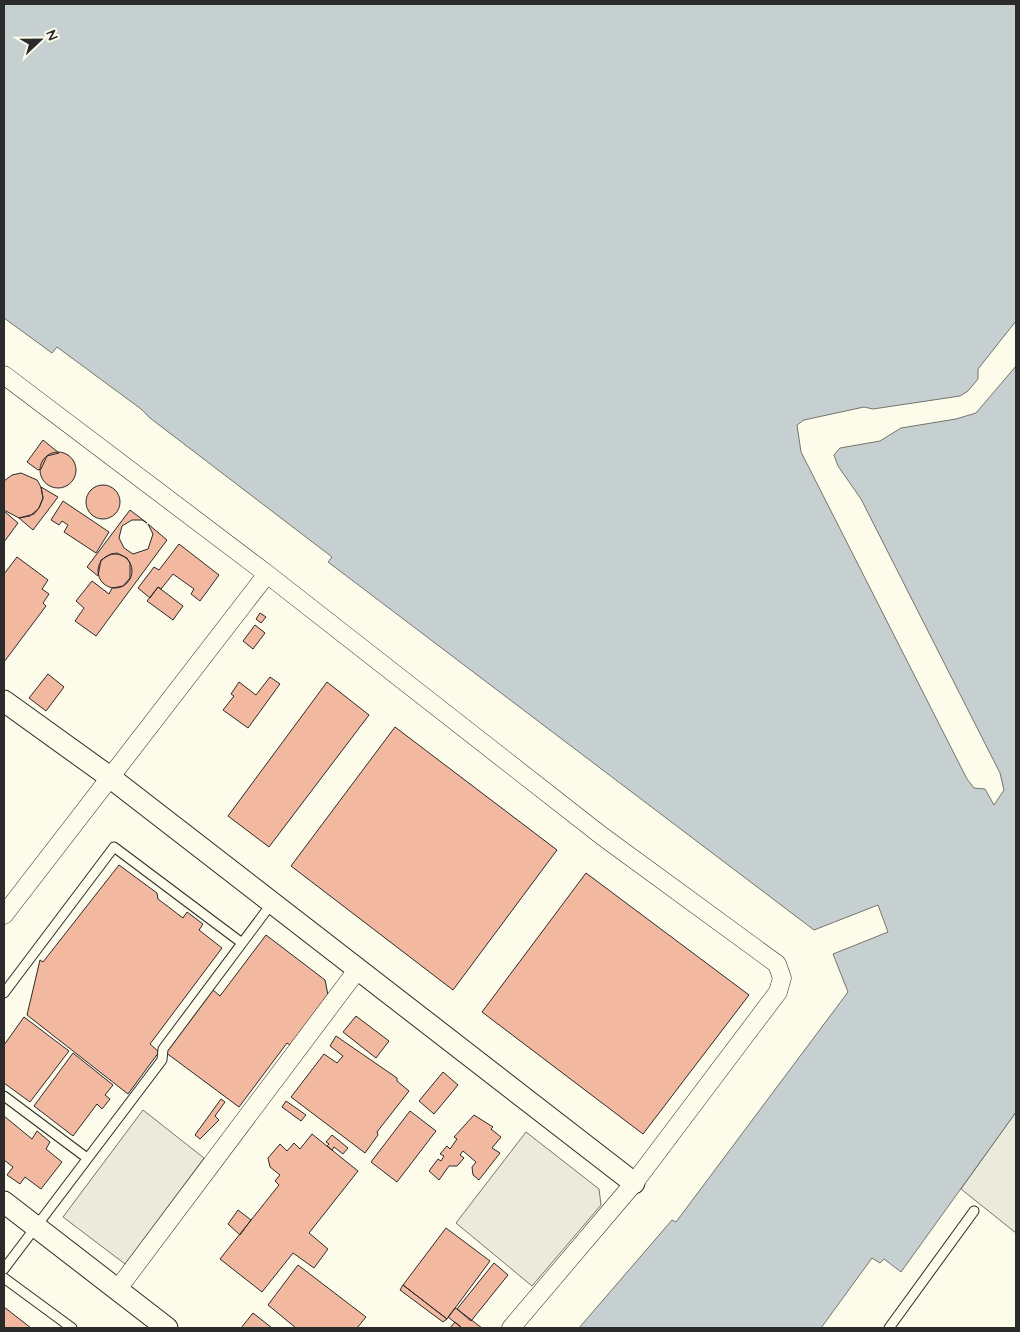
<svg xmlns="http://www.w3.org/2000/svg" width="1020" height="1332" font-family="Quicksand,sans-serif">
	<style>
		.parking { fill: #eceadb; stroke: #74746e }
		.water { fill: #c7d0d0; stroke: #74746e }
		.building { fill: #f2b8a0; stroke: #2b2b2b }
		.lines { fill: none; stroke-linecap: round; stroke-linejoin: round }
		.service-casing { stroke: #2b2b2b; stroke-width: 11 }
		.minor-casing { stroke: #2b2b2b; stroke-width: 19 }
		.tertiary-casing { stroke: #2b2b2b; stroke-width: 23 }
		.service { stroke: #fdfbea; stroke-width: 9 }
		.minor { stroke: #fdfbea; stroke-width: 18 }
		.tertiary { stroke: #fdfbea; stroke-width: 21 }
	</style>
	<rect width="100%" height="100%" fill="#fdfbea"/>
	<path class="parking" d="M143 1110 204 1158 125 1264 63 1217Z
		M1016 1112V1233L961 1189Z
		M526 1132 599 1189 601 1205 532 1286 456 1223Z"/>
	<path class="water" d="M4 4H1016V321L978 369V379L968 391 960 396 873 409 864 407 804 420 797 425 801 452 967 779 974 788 985 789 994 805 1004 790 1000 773 861 499 838 466 834 455 840 448 880 441 901 428 956 419 976 413 1016 366V1112L901 1272 884 1259 880 1263 872 1258 821 1328H579L672 1220 676 1222 848 992 833 954 888 932 878 905 814 930 328 562 332 557 150 418 141 409 57 347 52 353 4 318Z"/>
	<path class="building" d="M43 440 59 453 47 456 41 469 38 470 27 462Z
		M40 470a18 18 0 1 1 36 0a18 18 0 1 1-36 0Z
		M21 473 37 480 41 487 43 498 39 508 34 514 19 518 4 510V481L12 475Z
		M86 502a17 17 0 1 1 34 0a17 17 0 1 1-34 0Z
		M41 487 58 497 33 530 19 518 30 516 39 508 43 498Z
		M63 501 109 532 96 553 64 532 68 525 62 521 59 525 51 520Z
		M130 510 147 523 142 520H132L122 526 119 538 124 548 133 554 148 549 153 534 148 524 167 540 96 636 75 621 84 608 76 601 92 581 109 594 112 588 123 586 130 578V563L127 558 117 553 111 554 101 560 98 576 87 567Z
		M4 511 18 523 4 542Z
		M179 544 219 575 200 601 191 594 194 589 173 574 161 589 158 587 150 598 138 588 154 567 159 570Z
		M98 571a17 17 0 1 1 34 0a17 17 0 1 1-34 0Z
		M17 557 48 580 42 589 49 594 43 603 46 606 4 662V574Z
		M158 587 183 606 173 620 147 601Z
		M260 613 266 617 261 623 256 619Z
		M255 625 265 633 253 649 243 641Z
		M48 674 64 687 46 711 29 698Z
		M270 677 280 684 248 728 223 710 234 696 231 694 239 682 256 695Z
		M327 682 369 715 269 847 228 816Z
		M395 727 557 850 453 990 291 866Z
		M119 865 157 893 158 899 183 918 187 912 203 924 199 930 222 948 150 1044 159 1052 128 1094 27 1015 40 960 43 962Z
		M586 873 749 995 643 1134 482 1012Z
		M266 935 325 980 328 995 290 1045 287 1043 239 1107 165 1052 212 989 220 996Z
		M356 1016 389 1041 376 1058 343 1032Z
		M24 1017 69 1051 30 1102 4 1083V1045Z
		M336 1036 397 1078V1081L409 1091 377 1132 378 1135 365 1153 291 1097 324 1054 337 1063 343 1056 330 1046Z
		M73 1053 113 1085 105 1095 110 1099 102 1109 97 1104 73 1136 34 1106Z
		M443 1072 458 1085 434 1114 419 1101Z
		M221 1099 225 1102 215 1116 219 1120 200 1139 195 1135Z
		M286 1101 306 1115 301 1121 282 1107Z
		M410 1111 436 1131 397 1182 371 1162Z
		M474 1115 493 1127 491 1129 501 1137 492 1148 500 1153 479 1180 473 1175 472 1167 476 1162 463 1151 460 1155 464 1158 457 1166H449L439 1180 429 1171 438 1159 441 1161 444 1156 440 1154 447 1146 450 1149 457 1139 454 1137Z
		M4 1116 32 1139 37 1131 50 1142 46 1149 62 1162 41 1189 25 1177 20 1184 7 1175 13 1167 4 1160Z
		M312 1134 358 1171 309 1233 328 1249 314 1268 293 1253 262 1292 220 1259 279 1185 275 1181 280 1175 270 1167 268 1158 280 1144 287 1151 294 1143 300 1149Z
		M332 1135 348 1148 343 1154 334 1147 332 1150 327 1146 329 1144 326 1142Z
		M238 1210 251 1220 240 1235 228 1224Z
		M446 1228 490 1261 447 1319 403 1285Z
		M494 1263 508 1275 471 1321 457 1309Z
		M298 1265 366 1317 357 1328H296L268 1305Z
		M403 1285 447 1319 443 1322 400 1290Z
		M4 1307 31 1328H4Z
		M455 1308 457 1309 482 1328H462L448 1317Z
		M253 1313 272 1328H241Z
		M455 1322 462 1328H450Z"/>
	<g class="lines">
		<defs>
			<path id="service" d="M4 993 114 847 242 943
				M4 1096 87 1158
				M4 1269 162 1060 163 1049 272 903
				M4 1278 72 1328
				M889 1328 974 1211"/>
			<path id="minor" d="M4 375 267 574 602 836 777 964 782 978 778 992 634 1183 511 1328
				M4 915 267 574
				M117 1290 358 969"/>
			<path id="tertiary" d="M4 701 111 778 634 1183
				M4 1202 167 1328"/>
		</defs>
		<use href="#service" class="service-casing"/>
		<use href="#minor" class="minor-casing"/>
		<use href="#tertiary" class="tertiary-casing"/>
		<use href="#service" class="service"/>
		<use href="#minor" class="minor"/>
		<use href="#tertiary" class="tertiary"/>
	</g>
	<rect width="1020" height="1332" fill="none" stroke="#2b2b2b" stroke-width="10"/>
	<g transform="translate(40 40) rotate(68)" stroke="#fdfbea" stroke-width="4" paint-order="stroke">
	<path d="M0-4L9 19L0 12L-9 19Z" fill="#2b2b2b"/>
	<text y="-8" font-size="14" font-weight="bold" text-anchor="middle" fill="#2b2b2b">N</text>
	</g>
</svg>
